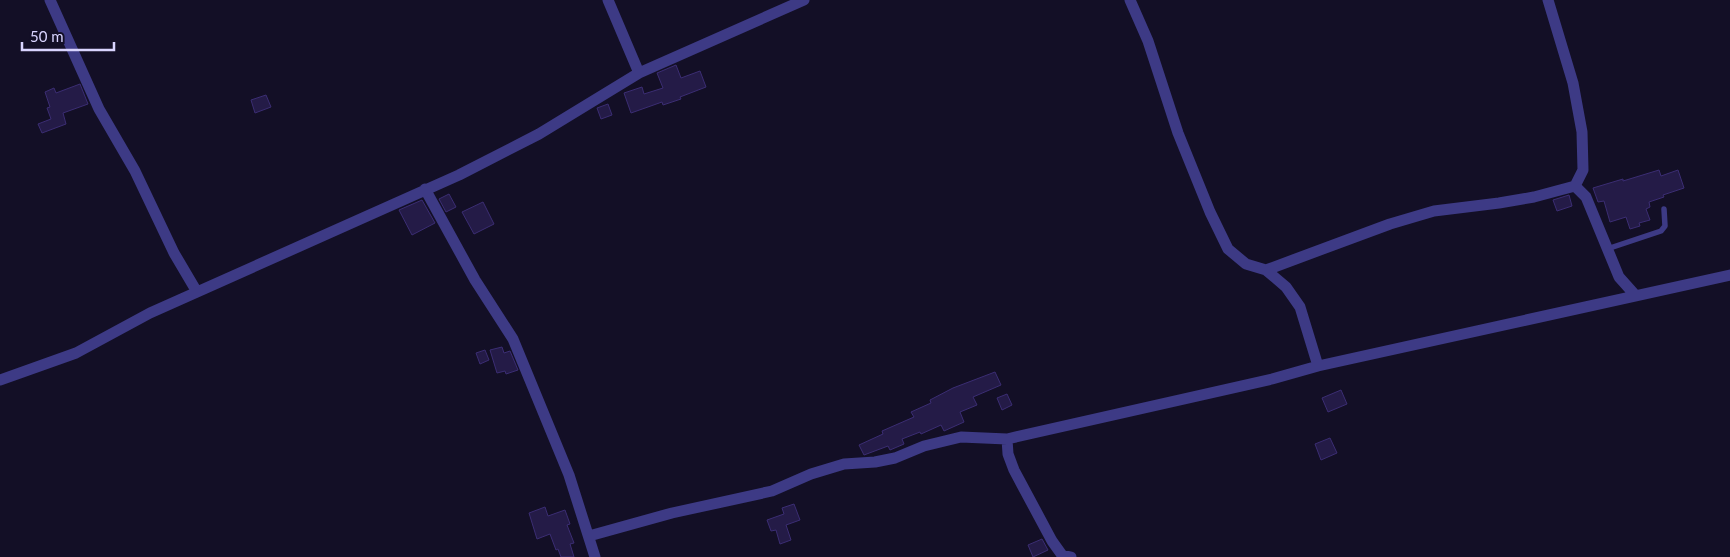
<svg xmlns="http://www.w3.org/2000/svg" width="1730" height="557" font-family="Lato,sans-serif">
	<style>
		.building { fill: #241b47; stroke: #3b2d73 }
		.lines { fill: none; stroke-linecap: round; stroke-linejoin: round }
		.lane { stroke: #3d3a85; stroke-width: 5.5 }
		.street { stroke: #3d3a85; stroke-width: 11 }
	</style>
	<rect width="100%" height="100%" fill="#130f26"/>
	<path class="building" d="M676 65 681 78 700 71 706 87 680 97 681 99 663 105 662 102 631 113 624 93 642 87 644 94 663 88 657 73Z
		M80 84 88 104 63 113 66 124 42 133 38 124 51 119 47 108 50 107 45 92 54 88 56 93Z
		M266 95 271 107 255 113 251 100Z
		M608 104 612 115 601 119 597 108Z
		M1659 170 1661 176 1678 170 1684 188 1663 195 1664 197 1649 202 1650 207 1646 209 1650 220 1639 223 1640 226 1630 229 1626 217 1610 222 1604 201 1598 202 1593 188 1623 179V181Z
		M449 194 456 207 446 212 439 199Z
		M1569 195 1572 206 1557 211 1553 200Z
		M422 200 435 223 412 235 399 210Z
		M483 202 494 224 474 234 462 212Z
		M502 347 504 353 510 351 518 370 506 374 505 371 497 373 490 350Z
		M485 350 489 360 480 364 476 353Z
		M995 372 1001 385 973 397 977 405 960 412 964 422 944 431 941 425 921 434 920 432 902 439 904 444 890 450 888 446 864 455 859 445 883 434 882 431 914 417 911 412 931 403 930 400 953 388Z
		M1341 390 1347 404 1328 412 1322 398Z
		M1007 394 1012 405 1002 410 997 398Z
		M1330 438 1337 453 1321 460 1315 444Z
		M794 504 800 520 786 525 791 540 780 544 776 530 771 531 767 520 784 514 782 508Z
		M545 507 548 516 565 510 570 524 567 525 574 543 570 544 574 557H561L558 549 556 550 550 534 537 539 529 513Z
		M1042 539 1048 550 1033 557 1028 545Z"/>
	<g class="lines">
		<path class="lane" d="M1607 249 1661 231 1665 226 1664 209"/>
		<path class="street" d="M50 0 99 109 135 171 174 253 197 292
			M608 0 639 73
			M1130 0 1148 41 1178 133 1210 212 1228 249 1246 264 1266 270 1286 287 1300 307 1318 366
			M1575 186 1586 197 1619 277 1636 296
			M425 189 475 280 513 339 569 475 595 557
			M1266 270 1390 224 1434 211 1499 203 1534 197 1575 186 1583 170 1582 132 1573 83 1548 0
			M0 380 76 353 150 313 459 175 539 134 639 73 804 0
			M1007 439 1008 454 1014 470 1052 541 1062 555 1071 557
			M589 536 672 513 772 491 811 474 844 464 875 462 895 458 924 446 961 437 1007 439 1272 379 1318 366 1730 275"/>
	</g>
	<path d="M22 42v8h92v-8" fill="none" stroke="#d9d4ff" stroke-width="2.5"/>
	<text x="30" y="42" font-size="15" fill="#d9d4ff" stroke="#130f26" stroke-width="4" paint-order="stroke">50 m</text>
</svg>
